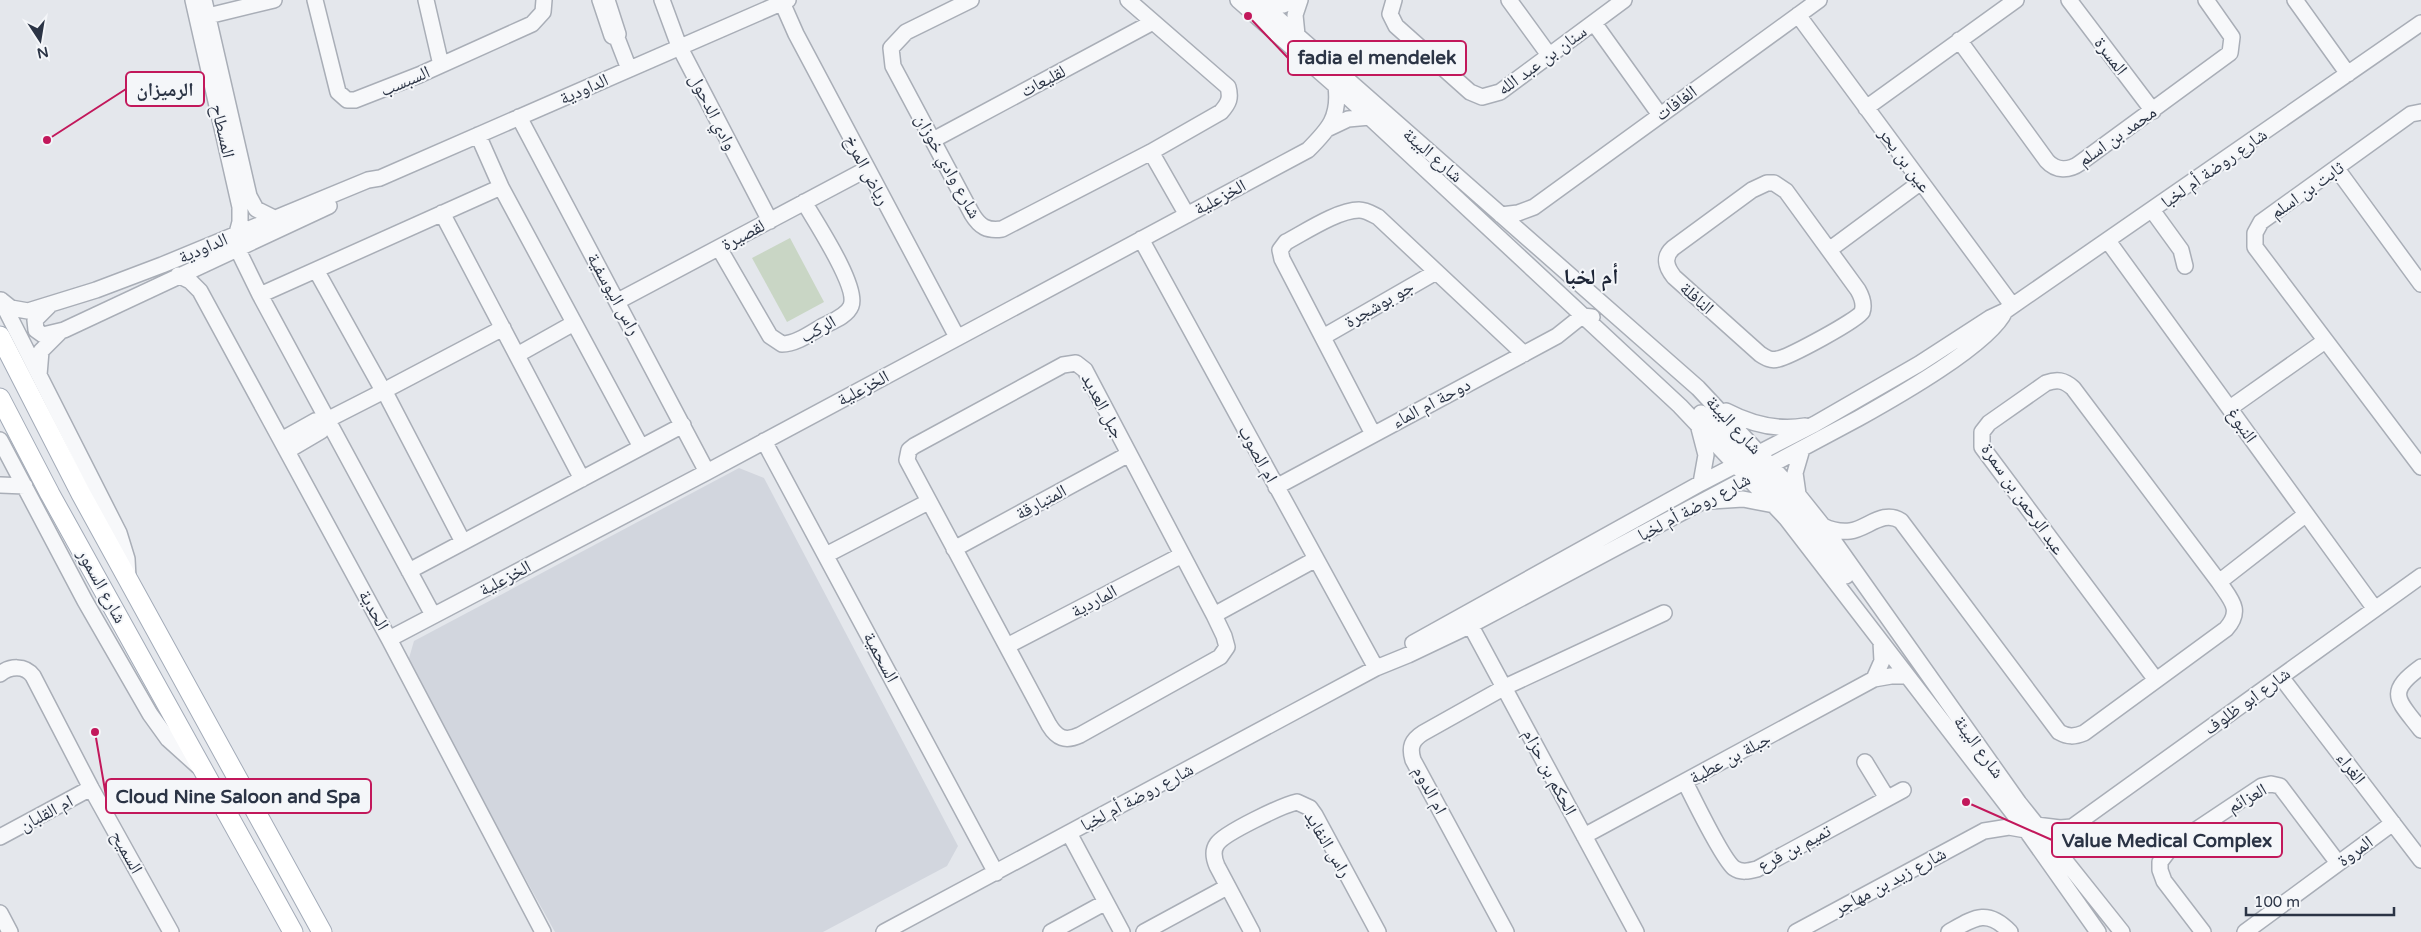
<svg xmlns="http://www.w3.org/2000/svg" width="2421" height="932" font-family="'Varela Round','Noto Naskh Arabic',sans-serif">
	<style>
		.built { fill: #d2d6de }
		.green { fill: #c9d6c5 }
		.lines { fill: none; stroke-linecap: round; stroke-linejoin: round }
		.minor-casing { stroke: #a9aeb7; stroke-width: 18 }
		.major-casing { stroke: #a3abb8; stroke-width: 21 }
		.minor { stroke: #f7f8fa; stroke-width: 15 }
		.major { stroke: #fff; stroke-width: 19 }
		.labels { text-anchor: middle; stroke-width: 4; stroke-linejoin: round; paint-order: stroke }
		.street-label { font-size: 18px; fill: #2b3445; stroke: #f4f6f9 }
		.district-label { font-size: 22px; font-weight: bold; fill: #1d2536; stroke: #f4f6f9 }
		.leader { fill: none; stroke: #c2185b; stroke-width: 2 }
		.callout-dot { fill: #c2185b; stroke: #f4f6f9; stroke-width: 2 }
		.callout { fill: #f4f6f9; stroke: #c2185b; stroke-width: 2 }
		.callout-label { font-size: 19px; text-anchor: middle; font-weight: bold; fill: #2b3445 }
	</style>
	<rect width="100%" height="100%" fill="#e4e7ec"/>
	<path class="built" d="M739 468 764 478 958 846 947 866 823 932H555L407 665 414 641Z"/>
	<path class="green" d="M790 238 824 302 787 322 752 258Z"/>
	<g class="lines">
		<defs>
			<path id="minor" d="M193 0 240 207V222L237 233
				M204 0 249 196 256 209 274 218
				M315 0 338 92 347 100H355L419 75 532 24 543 12 544 0
				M426 0 441 65
				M600 0 612 36 617 38 618 34 607 0
				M662 0 679 46 770 221
				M781 0 796 34 957 337
				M971 0 906 32 891 48 893 66 972 214C980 227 987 231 1002 229L1151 152 1221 112C1229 103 1231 98 1228 87L1128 0
				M1238 0 1336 86 1680 406 1786 518 2026 830 2098 932
				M1257 0 1698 388 1799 496 1823 526 2019 803 2122 932
				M1394 0 1390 14 1396 26 1470 92 1482 97 1500 92 1624 0
				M1509 0 1549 55
				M2069 0 2153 111
				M2295 0 2348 74
				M1263 5H1283L1295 0
				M1798 15 2012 305
				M208 16 274 0
				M1594 23 1660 115
				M1297 35 1295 15 1300 0
				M617 38 629 69
				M1959 40 2047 161C2056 171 2069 171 2080 163L2230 53 2232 37 2206 0
				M1866 108 2016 0
				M2421 112 2411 114 2261 222 2255 233V247L2421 467
				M519 117 707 472
				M1329 128 1348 119 1370 117
				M478 135 501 187 641 447
				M933 140 1153 22
				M1151 152 1187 215
				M2337 169 2421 284
				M1767 183H1774L1786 191 1858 290C1862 297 1865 304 1862 312 1858 320 1789 357 1778 359 1771 361 1766 358 1760 354L1674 277C1666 267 1663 257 1673 248L1752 190Z
				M2152 210 2181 250 2185 266
				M442 213 582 479
				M1501 215 1518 213 1534 207 1819 0
				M1141 239 1376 668
				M2108 241 2375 609
				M237 248 260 295 433 615
				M719 248 770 336 782 344C796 344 811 333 823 326 833 321 847 316 851 306 859 287 815 221 804 202
				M1829 250 1921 182
				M316 270 380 385
				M178 275 190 281 200 291 389 639 543 932
				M260 295 501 187
				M1 300 11 308 28 311 96 290 162 265 368 180 380 178 788 0
				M1 300 119 533 127 559 128 578
				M618 301 867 169
				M49 306 35 320 36 330 43 335 64 330 329 206
				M1323 337 1436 272
				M517 355 574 323
				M1076 363 1085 370 1214 615 1224 636 1227 647 1220 657 1080 735C1065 742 1057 738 1049 725L907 460 909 450 914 446 1063 365Z
				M39 375 41 351 59 333
				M391 387 503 328
				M388 398 463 542
				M2230 408 2325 341
				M1726 411C1751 424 1777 431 1805 426
				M1701 413 1748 459 1756 463
				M1699 428 1706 455 1701 483
				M1373 434 1282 259 1280 250 1286 242C1305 232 1338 210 1359 210 1366 210 1372 214 1378 217L1524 354
				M0 440 85 601 150 714 168 739 198 766
				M281 440 315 421 327 420 378 394
				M764 441 996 873
				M287 451 321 431 327 420
				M1753 467 1762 471 1769 479 1846 576
				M0 485 25 486
				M1276 487 1557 336 1582 316 1592 317
				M1798 494 1795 473 1802 449
				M1711 501 1743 499 1774 505
				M1823 526C1831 530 1840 532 1850 531 1867 529 1883 509 1901 521L2059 732C2068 737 2074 737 2084 733L2226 629C2243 610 2231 600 2219 582L2073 388C2064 380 2057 379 2046 383L1989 423 1982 432V447L2156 680
				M954 549 1129 454
				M826 555 928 502
				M409 571 683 425
				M2219 582 2305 515
				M1214 615 1316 559
				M1466 617 1636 932
				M389 639 707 472 1308 150C1329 129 1340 117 1336 86
				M1413 643 1701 483 1815 424 1919 364 1990 318 2005 311 2421 23
				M1007 646 1182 555
				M2421 667C2385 693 2398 700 2421 730
				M0 674C10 666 25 665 33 676L91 788 171 932
				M2281 677 2421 860
				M1874 679 1882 661 1881 642
				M1865 762 1887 798
				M1685 782C1693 798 1723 860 1734 868 1741 873 1749 871 1757 869L1903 790
				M2036 825 2060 828 2072 827
				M1069 833 1122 932
				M1584 836 1874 679 1891 676H1907
				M0 837 91 788
				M2062 858 2066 836 2072 827 2421 576
				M0 913 10 932
				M884 932 1376 668 1408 655 1471 625 1859 418C1893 399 1991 344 2005 311
				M1051 932 1106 902
				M1144 932 1227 887
				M1252 932 1217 866C1214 859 1212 851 1217 844 1224 833 1283 805 1297 802L1310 808 1315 815 1378 932
				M1506 932 1413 760C1409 747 1412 740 1423 733L1505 687 1664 613
				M1796 932 1984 831 2009 827 2026 830
				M1949 932C1974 918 1987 908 2010 932
				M2203 932 2164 881 2160 870V862L2172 846 2262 786 2271 784 2280 786 2338 863
				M2245 932 2393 823"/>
			<path id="major" d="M0 336 81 494 322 932
				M0 398 50 494 293 932"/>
		</defs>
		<use href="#minor" class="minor-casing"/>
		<use href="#major" class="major-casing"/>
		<use href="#minor" class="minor"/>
		<use href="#major" class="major"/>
	</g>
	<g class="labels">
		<g class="street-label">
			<text transform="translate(2111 56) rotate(53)" y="6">المسرة</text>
			<text transform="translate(1542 60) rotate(-36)" y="6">سنان بن عبد الله</text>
			<text transform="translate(405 81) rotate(-23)" y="6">السبسب</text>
			<text transform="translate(1043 81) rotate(-28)" y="6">لقليعات</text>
			<text transform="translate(584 89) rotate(-24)" y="6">الداودية</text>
			<text transform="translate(1676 103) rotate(-36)" y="6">الغافات</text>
			<text transform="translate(713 112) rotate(63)" y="6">وادي الدحول</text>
			<text transform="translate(223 131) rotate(77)" y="6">المسطاح</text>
			<text transform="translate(2117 136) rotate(-35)" y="6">محمد بن اسلم</text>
			<text transform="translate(1433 155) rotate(41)" y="6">شارع البيئة</text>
			<text transform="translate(1905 160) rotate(54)" y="6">عين بن بحر</text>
			<text transform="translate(948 166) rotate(61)" y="6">شارع وادي خوزان</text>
			<text transform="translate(2214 168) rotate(-35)" y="6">شارع روضة أم لخبا</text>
			<text transform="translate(867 170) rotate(62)" y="6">رياض المرخ</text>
			<text transform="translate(2307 190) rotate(-35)" y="6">ثابت بن اسلم</text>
			<text transform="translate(1220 197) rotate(-28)" y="6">الخزعلية</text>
			<text transform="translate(743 235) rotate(-28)" y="6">لقصيرة</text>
			<text transform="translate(203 248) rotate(-23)" y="6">الداودية</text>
			<text transform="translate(614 294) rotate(61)" y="6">راس اليوسفية</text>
			<text transform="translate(1697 298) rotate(42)" y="6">النافلة</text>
			<text transform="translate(1379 304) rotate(-30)" y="6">جو بوشجرة</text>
			<text transform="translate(818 329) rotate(-29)" y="6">الركب</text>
			<text transform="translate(863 388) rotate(-28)" y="6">الخزعلية</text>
			<text transform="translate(1431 403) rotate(-28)" y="6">دوحة ام الماء</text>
			<text transform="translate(1103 406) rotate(62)" y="6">جبل العديد</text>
			<text transform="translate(1734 425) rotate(47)" y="6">شارع البيئة</text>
			<text transform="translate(2242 425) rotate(55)" y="6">النبوغ</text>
			<text transform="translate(1258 454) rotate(61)" y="6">ام الصوب</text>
			<text transform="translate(2023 499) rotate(55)" y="6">عبد الرحمن بن سمرة</text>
			<text transform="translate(1041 502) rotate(-28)" y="6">المتبارقة</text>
			<text transform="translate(1694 507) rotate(-28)" y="6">شارع روضة أم لخبا</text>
			<text transform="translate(505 578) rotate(-28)" y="6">الخزعلية</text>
			<text transform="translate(102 586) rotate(61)" y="6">شارع السمور</text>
			<text transform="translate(1094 601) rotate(-28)" y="6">الماردية</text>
			<text transform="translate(374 610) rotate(61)" y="6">الحدية</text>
			<text transform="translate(881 657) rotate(62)" y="6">السحمية</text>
			<text transform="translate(2247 701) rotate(-36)" y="6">شارع ابو ظلوف</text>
			<text transform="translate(1979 747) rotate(54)" y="6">شارع البيئة</text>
			<text transform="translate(1730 758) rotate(-28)" y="6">جبلة بن عطية</text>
			<text transform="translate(2351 768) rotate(53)" y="6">الغراء</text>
			<text transform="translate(1550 772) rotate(62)" y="6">الحكم بن حزام</text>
			<text transform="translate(1430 790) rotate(62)" y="6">ام الدوم</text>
			<text transform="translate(1137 797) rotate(-28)" y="6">شارع روضة أم لخبا</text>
			<text transform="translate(2247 798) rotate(-29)" y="6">العزائم</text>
			<text transform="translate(46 813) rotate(-28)" y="6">ام القلبان</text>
			<text transform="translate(1328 844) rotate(59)" y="6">راس النفايد</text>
			<text transform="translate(1794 848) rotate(-28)" y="6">تميم بن فرع</text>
			<text transform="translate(2355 851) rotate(-36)" y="6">المروة</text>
			<text transform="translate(127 852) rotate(61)" y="6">السميح</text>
			<text transform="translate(1890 881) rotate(-28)" y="6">شارع زيد بن مهاجر</text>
		</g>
		<g class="district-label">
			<text x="1591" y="284">أم لخبا</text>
		</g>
	</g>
	<path class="leader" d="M1248 16L1288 58M47 140L126 89M95 732L106 796M1966 802L2052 840"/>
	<g class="callout-dot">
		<circle cx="1248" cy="16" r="5"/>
		<circle cx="47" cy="140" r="5"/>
		<circle cx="95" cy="732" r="5"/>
		<circle cx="1966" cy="802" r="5"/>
	</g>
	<g class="callout">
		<rect x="1288" y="41" width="178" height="34" rx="5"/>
		<rect x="126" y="72" width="78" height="34" rx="5"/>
		<rect x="106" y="779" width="265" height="34" rx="5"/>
		<rect x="2052" y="823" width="230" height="34" rx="5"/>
	</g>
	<g class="callout-label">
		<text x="1377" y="64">fadia el mendelek</text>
		<text x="165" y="96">الرميزان</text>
		<text x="238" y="803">Cloud Nine Saloon and Spa</text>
		<text x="2167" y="847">Value Medical Complex</text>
	</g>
	<g transform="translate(40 40) rotate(168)" stroke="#f4f6f9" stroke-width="4" paint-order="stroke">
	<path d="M0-4L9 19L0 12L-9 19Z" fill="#2b3445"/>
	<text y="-8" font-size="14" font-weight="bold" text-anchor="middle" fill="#2b3445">N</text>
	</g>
	<path d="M2246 907v8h148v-8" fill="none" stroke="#2b3445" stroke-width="2.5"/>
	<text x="2254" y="907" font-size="15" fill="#2b3445" stroke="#f4f6f9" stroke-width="4" paint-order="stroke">100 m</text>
</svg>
